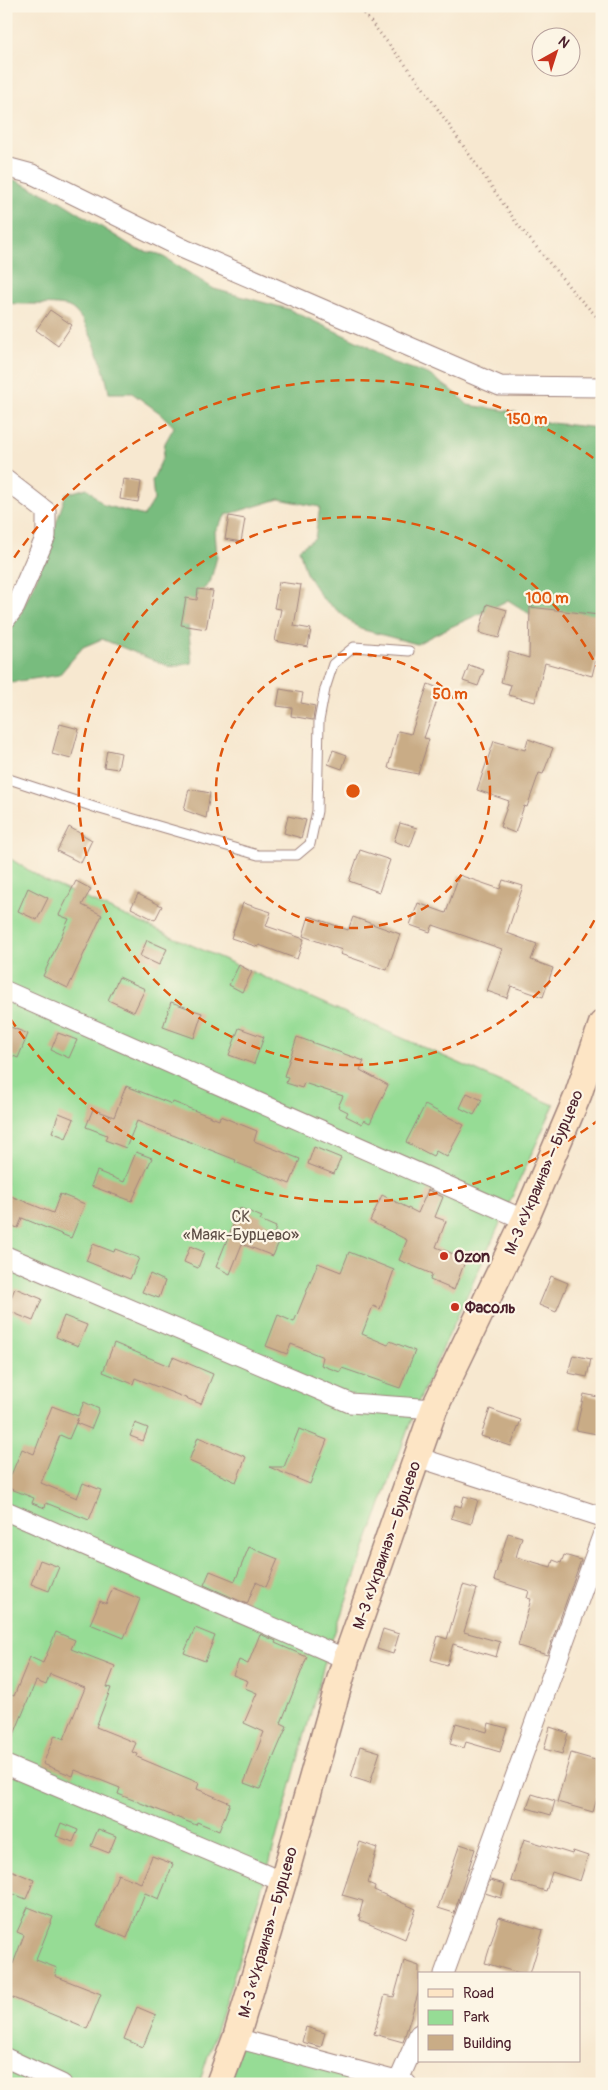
<svg xmlns="http://www.w3.org/2000/svg" width="608" height="2090" font-family="Pangolin,sans-serif">
	<style>
		.green { fill: #96dc95; stroke: #707e60 }
		.forest { fill: #78bc7e; stroke: #616e54 }
		.building { fill: #c9ac86 }
		.lines { fill: none; stroke-linecap: round; stroke-linejoin: round }
		.lane-casing { stroke: #a0847e; stroke-width: 11 }
		.street-casing { stroke: #a0847e; stroke-width: 21 }
		.secondary-casing { stroke: #a0847e; stroke-width: 29 }
		.path { stroke: #a0847e; stroke-width: 3; stroke-dasharray: 1 4; stroke-linecap: butt }
		.lane { stroke: #fff; stroke-width: 9 }
		.street { stroke: #fff; stroke-width: 19 }
		.secondary { stroke: #fde5c5; stroke-width: 26 }
		.ring { fill: none; stroke: #e0560e; stroke-width: 2.5; stroke-dasharray: 9 6 }
		.poi-dot { fill: #c8321e; stroke: #fcf5e5; stroke-width: 2 }
		.labels { text-anchor: middle; stroke-width: 4.5; stroke-linejoin: round; paint-order: stroke }
		.street-label { font-size: 16px; fill: #4a1f2b; stroke: #fcf5e5 }
		.park-label { font-size: 16px; fill: #5d4e46; stroke: #fcf5e5 }
		.poi-label { font-size: 16px; font-weight: bold; fill: #4a1f2b; stroke: #fcf5e5; text-anchor: start }
		.centre { fill: #e0560e; stroke: #fcf5e5; stroke-width: 2.5 }
		.ring-label { font-size: 15px; text-anchor: middle; font-weight: bold; fill: #e0560e; stroke: #fcf5e5; stroke-width: 4.5; stroke-linejoin: round; paint-order: stroke }
	</style>
	<rect width="100%" height="100%" fill="#fcf5e5"/>
	<filter id="ink" filterUnits="userSpaceOnUse"><feTurbulence type="fractalNoise" baseFrequency=".02" numOctaves="2"/><feDisplacementMap in="SourceGraphic" scale="10" xChannelSelector="R" yChannelSelector="G"/><feConvolveMatrix kernelMatrix="1 2 1 2 8 2 1 2 1" color-interpolation-filters="sRGB"/></filter>
	<filter id="wash" filterUnits="userSpaceOnUse"><feTurbulence type="fractalNoise" baseFrequency=".0096" numOctaves="4" result="noise"/><feDisplacementMap in="SourceGraphic" scale="20" xChannelSelector="R" yChannelSelector="G"/><feGaussianBlur stdDeviation="1.12" result="paint"/><feColorMatrix in="noise" values="0 0 0 0 0 0 0 0 0 0 0 0 0 0 0 0 0 1.4 0 .05"/><feComposite in="paint" operator="in"/></filter>
	<g filter="url(#wash)">
		<rect width="100%" height="100%" fill="#f7e8d0"/>
		<path class="green" d="M6 856 44 880 554 1105 416 1407 328 1651 266 1875 199 2084H6Z
			M236 2038 407 2084H219Z"/>
		<path class="forest" d="M6 176 60 201 138 250 159 254 214 289 288 309 365 345 392 362 428 374 457 394 468 405 515 412 532 419 551 423 599 428 602 426V627L536 618 508 600C478 616 447 627 417 644L360 629 322 598 306 573 299 549 315 538 320 507 279 499 226 515 215 531 217 557 210 583 199 593 187 613 192 663 170 667 102 639 83 647 59 675 6 683V633L20 615 41 568 66 494 87 488 104 505 144 516 154 500 152 481 163 457 165 443 174 427 160 413 132 393H109C106 373 88 315 69 307 58 303 21 305 6 303Z"/>
		<g id="blocks">
			<path class="building" d="M50 310 72 325 58 346 36 330Z
				M123 479 141 482 138 502 120 499Z
				M229 516 245 519 241 542 225 539Z
				M279 582 301 585 294 626 311 629 308 647 275 641 281 609 274 608Z
				M198 589 213 591 206 629 181 625 186 598 197 600Z
				M487 604 507 610 499 638 479 633Z
				M530 607 599 615 601 639 592 676 545 663 535 702 508 695 511 685 501 682 509 652 529 658Z
				M469 665 484 670 478 686 463 681Z
				M428 684 441 689 424 738 429 739 418 774 388 768 398 731 411 734Z
				M280 689 303 693 301 703 315 706 313 720 291 716 292 708 277 706Z
				M60 724 79 729 71 759 52 754Z
				M528 739 553 748 543 774 539 773 527 807 524 806 515 833 500 827 509 801 477 790 494 741 525 750Z
				M107 750 121 753 118 769 104 767Z
				M333 750 347 755 342 769 328 764Z
				M189 789 210 793 206 818 184 810Z
				M288 816 306 820 301 838 284 833Z
				M400 823 417 828 410 847 394 841Z
				M69 827 92 840 81 863 57 851Z
				M360 850 390 860 379 892 349 881Z
				M459 875 500 889 503 880 523 886 507 933 537 944 531 960 553 968 543 997 511 986 507 998 487 991 502 949 433 925 430 932 410 925 418 903 446 913Z
				M76 881 91 889 82 905 102 915 68 988 43 976 69 919 59 915Z
				M28 888 48 898 37 920 18 911Z
				M138 894 162 906 155 920 131 908Z
				M243 903 271 912 266 926 304 939 297 959 259 945 258 947 231 938Z
				M309 916 348 930 353 917 400 934 387 970 340 954 342 950 303 936Z
				M147 940 167 949 159 965 140 956Z
				M239 965 252 972 242 992 229 985Z
				M119 977 145 989 134 1012 108 1000Z
				M171 1002 202 1013 194 1038 163 1027Z
				M11 1027 28 1034 18 1058 6 1053V1039Z
				M239 1028 264 1037 254 1064 229 1055Z
				M58 1033 77 1040 69 1058 51 1050Z
				M297 1037 364 1061 360 1070 388 1085 370 1123 364 1120 362 1124 346 1116 348 1112 338 1107 343 1096 304 1083 302 1088 286 1083 288 1077 284 1076Z
				M126 1086 172 1104 173 1102 219 1120 220 1116 257 1131 254 1141 300 1159 290 1184 235 1162 236 1160 137 1121 126 1148 105 1140 107 1135 86 1127 93 1109 114 1117Z
				M467 1093 482 1100 474 1115 460 1108Z
				M425 1105 464 1125 447 1157 436 1151 433 1156 406 1142Z
				M59 1113 74 1119 66 1138 52 1132Z
				M314 1147 341 1158 334 1174 308 1164Z
				M136 1152 152 1158 132 1201 91 1186 97 1171 124 1182Z
				M428 1190 443 1197 435 1217 446 1221 436 1247 466 1259 454 1290 430 1280 432 1274 399 1260 407 1240 370 1221 382 1195 418 1213Z
				M6 1194 53 1213 60 1194 85 1204 71 1238 22 1218 18 1228 6 1224Z
				M240 1208 262 1217 260 1220 276 1227 274 1234 281 1237 273 1256 242 1244 230 1274 216 1267Z
				M93 1244 114 1252 115 1249 139 1258 130 1279 86 1261Z
				M190 1246 204 1252 198 1268 184 1262Z
				M349 1252 394 1270 380 1309 373 1306 362 1334 388 1345 390 1341 415 1351 400 1388 342 1368 340 1372 321 1365 323 1357 291 1344 287 1354 266 1346 278 1315 294 1322 318 1263 341 1272Z
				M150 1274 165 1281 159 1298 142 1292Z
				M551 1276 568 1283 556 1312 539 1305Z
				M15 1288 42 1299 33 1321 6 1310Z
				M64 1316 87 1325 78 1346 56 1337Z
				M114 1343 169 1366 173 1357 213 1374 201 1404 135 1378 133 1384 103 1372Z
				M573 1355 591 1359 587 1377 568 1373Z
				M584 1394 602 1398V1435L576 1430Z
				M84 1402 99 1409 91 1429 76 1423 78 1418 69 1439 60 1435 41 1483 77 1498 83 1483 101 1490 89 1520 46 1503 45 1508 32 1503 34 1498 6 1487 22 1449 34 1454 52 1406 78 1416Z
				M490 1409 521 1420 511 1446 481 1436Z
				M135 1423 148 1428 143 1441 130 1436Z
				M299 1429 327 1440 310 1484 269 1467H284Z
				M198 1437 246 1457 236 1482 189 1461Z
				M464 1496 478 1500 471 1524 451 1518 455 1505 461 1507Z
				M508 1533 522 1537 516 1557 551 1567 553 1560 561 1563 564 1555 581 1560 547 1655 518 1646 531 1599 527 1598 529 1591 494 1580Z
				M249 1547 278 1559 266 1587 256 1582 247 1604 204 1585 210 1571 235 1581Z
				M40 1560 59 1567 49 1591 31 1584Z
				M463 1585 477 1589 464 1632 500 1642 496 1657 453 1644 447 1665 431 1660 438 1636 447 1639Z
				M113 1588 140 1599 124 1638 90 1624 100 1601 106 1604Z
				M195 1628 215 1636 205 1661 184 1653Z
				M383 1629 399 1634 393 1654 377 1649Z
				M56 1632 75 1640 71 1649 115 1666 107 1687 111 1688 96 1727 136 1743 132 1752 138 1754 137 1757 199 1783 197 1789 230 1803 219 1831 197 1822 196 1825 118 1794 120 1788 75 1770 73 1776 43 1764 55 1735 64 1739 85 1688 50 1674 46 1685 36 1681 6 1754V1693L14 1696 30 1657 43 1663Z
				M260 1634 276 1641 275 1643 307 1657 281 1723 287 1726 260 1789 244 1783 264 1732 244 1723 257 1693 245 1688 248 1681 233 1675 239 1660 248 1664Z
				M456 1723 487 1732 489 1723 507 1728 500 1752 466 1742 464 1748 450 1744Z
				M550 1727 568 1733 562 1754 544 1749Z
				M360 1746 380 1752 370 1783 351 1777Z
				M571 1753 602 1762V1782L593 1812 557 1802Z
				M532 1794 555 1801 551 1815 527 1808Z
				M61 1823 78 1830 73 1842 56 1836Z
				M98 1829 116 1836 109 1853 91 1846Z
				M524 1839 572 1854 573 1851 588 1856 580 1881 552 1872 546 1891 511 1881Z
				M360 1842 377 1848 368 1883 375 1886 374 1890 416 1909 405 1939 360 1920 361 1917 359 1916 363 1901 342 1895Z
				M460 1844 475 1849 454 1913 438 1908Z
				M152 1856 173 1864 159 1899 145 1893 127 1938 97 1926 118 1874 141 1883Z
				M6 1868 34 1880 26 1899 6 1891Z
				M490 1880 505 1884 501 1898 485 1893Z
				M28 1907 53 1917 36 1960 57 1968 55 1976 101 1994 87 2029 6 1995V1962L13 1964 24 1935 17 1932Z
				M499 1917 543 1930 530 1974H522L485 1963Z
				M404 1961 419 1966V1991L403 2042 374 2034 385 1995 394 1997Z
				M137 2007 156 2015 143 2047 124 2039Z
				M306 2027 325 2033 321 2047 302 2042Z"/>
		</g>
	</g>
	<g filter="url(#ink)">
		<use href="#blocks" fill-opacity="0" stroke="#a0847e" stroke-width="1"/>
		<g class="lines">
			<defs>
				<path id="lane" d="M6 778 100 809 258 855H297L310 844 317 811 319 721 325 689 333 664 354 647 409 651"/>
				<path id="street" d="M6 167 32 174 184 249 500 386 602 387
					M6 480 46 511V536L15 607 6 619
					M6 991 525 1220
					M6 1256 350 1403 434 1409
					M417 1457 602 1517
					M6 1511 346 1659
					M6 1765 283 1882
					M444 1974 602 1536
					M236 2038 407 2084
					M6 2058 62 2084
					M398 2082 419 2034"/>
				<path id="secondary" d="M219 2084 236 2038 283 1882 346 1659 434 1409 525 1220 578 1095 602 1024"/>
			</defs>
			<use href="#lane" class="lane-casing"/>
			<use href="#street" class="street-casing"/>
			<use href="#secondary" class="secondary-casing"/>
			<path class="path" d="M358 6 417 79 518 225 576 295 602 322"/>
			<use href="#lane" class="lane"/>
			<use href="#street" class="street"/>
			<use href="#secondary" class="secondary"/>
		</g>
	</g>
	<g class="ring">
		<circle cx="353" cy="791" r="137"/>
		<path d="M601 907A274 274 0 1 1 601 675"/>
		<path d="M600 1119A411 411 0 0 1 6 1012M6 570A411 411 0 0 1 600 463"/>
	</g>
	<g class="poi-dot">
		<circle cx="444" cy="1256" r="5"/>
		<circle cx="455" cy="1307" r="5"/>
	</g>
	<g class="labels">
		<g class="street-label">
			<text transform="translate(543 1172) rotate(-67)" y="6">М-3 «Украина» – Бурцево</text>
			<text transform="translate(386 1545) rotate(-71)" y="6">М-3 «Украина» – Бурцево</text>
			<text transform="translate(267 1932) rotate(-74)" y="6">М-3 «Украина» – Бурцево</text>
		</g>
		<g class="park-label">
			<text x="241" y="1222">СК<tspan x="241" dy="18">«Маяк-Бурцево»</tspan></text>
		</g>
		<g class="poi-label">
			<text x="454" y="1262">Ozon</text>
			<text x="465" y="1313">Фасоль</text>
		</g>
	</g>
	<circle cx="353" cy="791" r="8" class="centre"/>
	<g class="ring-label">
		<text x="527" y="424">150 m</text>
		<text x="547" y="603">100 m</text>
		<text x="450" y="699">50 m</text>
	</g>
	<rect width="608" height="2090" fill="none" stroke="#fcf5e5" stroke-width="25"/>
	<rect x="418" y="1972" width="162" height="90" fill="#fcf5e5" stroke="#b59f9b"/>
	<rect x="428" y="1989" width="25" height="8" fill="#fde5c5" stroke="#b59f9b"/>
	<text x="463" y="1998" font-size="15" fill="#4a1f2b">Road</text>
	<rect x="428" y="2010" width="25" height="15" fill="#96dc95" stroke="#b59f9b"/>
	<text x="463" y="2022" font-size="15" fill="#4a1f2b">Park</text>
	<rect x="428" y="2035" width="25" height="15" fill="#c9ac86" stroke="#b59f9b"/>
	<text x="463" y="2048" font-size="15" fill="#4a1f2b">Building</text>
	<g transform="translate(556 52) rotate(39)"><circle r="24" fill="#fcf5e5" stroke="#b59f9b"/>
	<path d="M0-4L9 19L0 12L-9 19Z" fill="#c8321e"/>
	<text y="-8" font-size="14" font-weight="bold" text-anchor="middle" fill="#4a1f2b">N</text>
	</g>
</svg>
